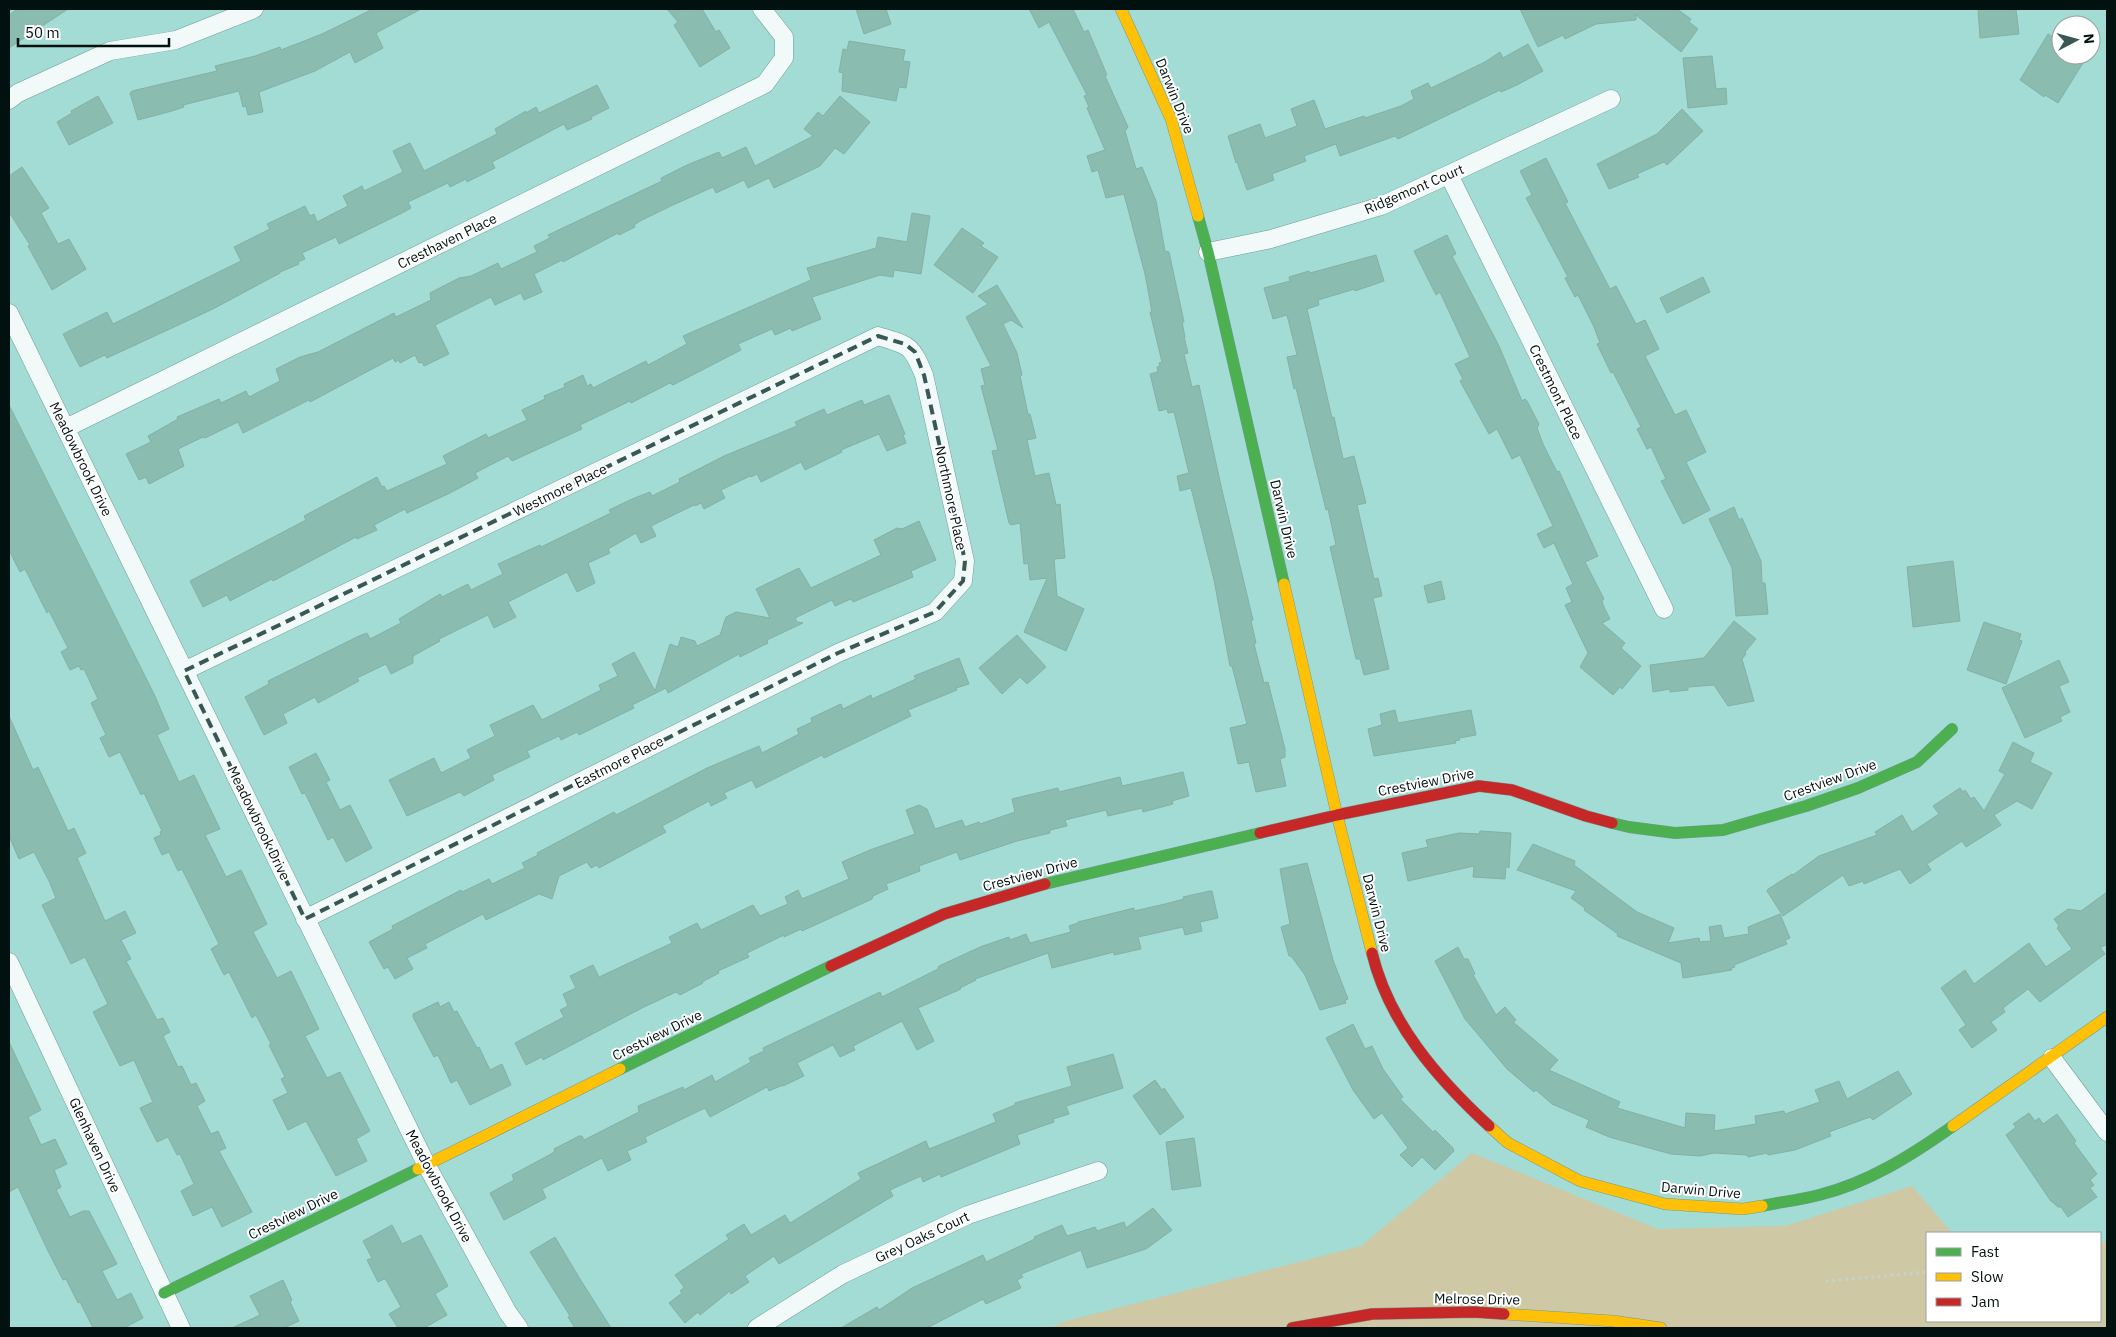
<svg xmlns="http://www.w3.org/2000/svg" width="2116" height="1337" font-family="'IBM Plex Sans',sans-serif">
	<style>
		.green { fill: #cfc8a5 }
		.building { fill: #8abcaf; stroke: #85b0a5 }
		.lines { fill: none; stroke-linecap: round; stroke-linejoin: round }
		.street-casing { stroke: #729c96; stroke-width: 19 }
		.fast-casing { stroke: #729c96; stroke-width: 12 }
		.slow-casing { stroke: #729c96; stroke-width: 12 }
		.jam-casing { stroke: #729c96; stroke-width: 12 }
		.path { stroke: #c2d4d1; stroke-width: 3; stroke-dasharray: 2.5 4; stroke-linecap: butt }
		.street { stroke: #f1faf9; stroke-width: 18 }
		.fast { stroke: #4caf50; stroke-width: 11 }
		.slow { stroke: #ffc107; stroke-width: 11 }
		.jam { stroke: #c62828; stroke-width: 11 }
		.marked { fill: none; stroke: #395854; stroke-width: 4; stroke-dasharray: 10 6; stroke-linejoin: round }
		.labels { text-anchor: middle; stroke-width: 4; stroke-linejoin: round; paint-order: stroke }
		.street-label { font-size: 14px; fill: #00110f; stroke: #fff }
	</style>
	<rect width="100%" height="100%" fill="#a2dcd4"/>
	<path class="green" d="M1472 1153 1658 1229 1785 1226 1912 1186 1952 1233H1927V1321H2100V1243L2107 1241V1328H1051L1062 1322 1361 1246Z"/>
	<path class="building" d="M18 9H68L9 48V15Z
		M373 9H421L376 33 383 48 355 63 350 52 315 71 259 92 263 112 248 115 246 106 243 107 239 91 183 105 184 107 172 111 138 120 130 93 132 91 217 71 215 66 255 56 280 47 281 50 322 34Z
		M667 9H702L716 32 719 30 730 48 700 67 674 25 678 22Z
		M856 9H886L891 24 864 34Z
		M1029 9H1073L1084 32 1088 30 1107 75 1105 76 1128 127 1125 131 1136 169 1142 167 1156 201 1165 251 1169 252 1184 322H1182L1185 337H1184L1188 353 1184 354 1192 387 1199 385 1221 486 1253 620 1251 621 1256 643 1254 644 1264 683 1268 682 1285 749V757L1280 759 1286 786 1256 792 1249 762 1238 764 1230 728 1247 724 1232 666H1230L1214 580 1191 488 1180 491 1177 476 1189 473 1174 412 1168 413 1167 409 1159 411 1150 374 1158 372 1157 367 1160 366 1159 363 1162 362 1150 312H1152L1145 274 1124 194 1106 198 1098 170 1092 172 1087 156 1105 150 1087 108 1089 107 1084 96 1087 95 1049 22 1039 28Z
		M1520 9H1677L1691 19 1689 22 1698 29 1681 52 1636 15V20L1596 24 1565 39 1563 35 1538 47Z
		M1978 9H2016L2019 34 1980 38Z
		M2048 34 2061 42V55H2088L2058 103 2045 95 2044 97 2020 80Z
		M849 41 905 50 903 61 910 62 906 88 899 87 896 101 842 91 843 73 839 72 843 49 847 50Z
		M1528 44 1543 71 1517 85 1501 92 1500 90 1398 139 1395 136 1340 156 1336 144 1304 156 1306 161 1272 174 1274 180 1247 190 1237 162 1236 163 1228 136 1260 124 1265 138 1297 126 1291 109 1314 100 1325 129 1364 116 1365 118 1401 106 1414 99 1411 91 1428 83 1431 88 1485 62 1500 52 1503 58Z
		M1712 56 1716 89 1726 88 1727 104 1688 108 1683 58Z
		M597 85 609 108 591 117 592 119 567 130 564 124 492 162 495 168 467 182 466 179 450 187 448 183 408 202 411 208 404 212 339 244 336 237 302 253 305 259 298 262 299 264 280 272V273L213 309 107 358 105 355 80 367 63 334 107 312 113 324 241 261 234 247 270 229 267 224 305 206 310 216 314 214 317 222 348 206 343 196 362 186 364 191 403 172 393 151 410 143 424 171 497 134 495 129 526 111V113L536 107 539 113Z
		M98 96 113 123 69 145 57 122 72 113 71 111Z
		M840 96 870 122 844 154 835 148 820 166 774 188 769 178 748 188 744 180 716 193 713 187 673 205 642 220 634 225 635 227 619 235 618 233 563 262 562 260 534 274 542 292 524 300 521 293 495 305 491 297 435 325 449 354 424 366 422 362 419 363 415 355 400 363 399 360 395 362 393 358 310 402 309 400 243 433 238 422 205 438 203 437 178 449 184 466 149 484 146 477 139 480 126 454 151 442 148 436 178 419 177 417 219 399 221 403 246 391 249 397 280 381 276 369 300 357 318 352 394 313 396 317 431 300 430 293 459 278 471 276 498 263 501 269 537 252 534 246 550 238 548 235 662 181 661 178 687 165 719 152 722 158 746 147 755 166 813 136 804 129 818 112 823 116Z
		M1682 109 1703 131 1667 165 1664 162 1637 174 1639 177 1609 189 1597 164 1657 134Z
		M1546 158 1568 202 1565 203 1610 289 1616 286 1636 324 1645 320 1659 349 1645 356 1675 415 1686 410 1706 452 1686 462 1710 510 1683 524 1661 481 1666 479 1651 447 1647 449 1637 429 1641 427 1613 372 1611 373 1597 344 1600 343 1594 327 1578 295 1575 297 1565 278 1568 277 1526 198 1532 195 1520 171Z
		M22 167 49 208 41 213 58 244 69 239 86 269 52 290 28 246 30 245 9 212V176Z
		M912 213 930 216 921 274 894 270 893 277 880 275 812 297 821 319 792 331 791 328 775 335 772 329 738 344 741 350 673 385 670 383 631 403 630 401 580 425 582 429 512 461 508 456 475 473 478 478 450 493 407 513 405 509 374 525 377 530 357 539 356 537 273 581 272 579 230 601 227 595 203 607 190 581 306 520 304 516 377 477 382 487 384 486 387 491 447 464 443 456 486 434 488 438 527 420 522 410 545 399 544 396 565 387 564 384 583 375 587 386 591 384 593 388 646 361 648 365 687 344 683 336 811 280 807 268 876 248 878 237 907 242Z
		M962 228 984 243 981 246 998 257 973 293 934 265Z
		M1447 235 1456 254 1452 256 1499 346 1522 401 1525 399 1527 401 1539 424 1537 428 1543 444 1557 472 1559 471 1598 556 1585 562 1604 599 1602 600 1603 605 1610 619 1602 623 1625 643 1621 648 1641 666 1622 689 1620 687 1613 695 1580 667 1588 653 1565 605 1572 602 1566 588 1573 584 1554 543 1544 548 1537 534 1553 526 1520 455 1512 459 1497 429 1489 434 1460 381 1463 379 1455 364 1470 357 1440 292 1436 295 1414 251Z
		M1376 255 1384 281 1355 291V289L1318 300 1319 305 1307 309 1332 418 1334 417 1343 459 1354 456 1366 503 1357 505 1374 579 1378 578 1382 596 1373 598 1389 669 1364 675 1360 659H1356L1330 547 1336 545 1328 509 1326 510 1296 388 1294 389 1287 357 1297 355 1287 315 1273 319 1264 288 1290 281 1289 277 1309 271 1310 273Z
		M1703 277 1710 292 1667 313 1660 298Z
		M997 285 1023 328 1011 320 1003 324 1017 353 1022 375 1020 376 1028 414H1030L1036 438 1027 440 1035 476 1049 473 1056 505 1060 504 1065 558 1054 559 1057 596 1084 609 1066 651 1024 632 1047 578 1030 580 1028 563 1024 564 1020 523 1011 525 1009 523 992 451 998 450 981 386 985 385 981 369 991 366 966 317 988 304 978 296Z
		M889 395 905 434 903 435 906 443 887 451 879 434 841 450 842 452 805 470 801 462 761 482 757 474 751 477 750 476 721 490 725 498 704 509 701 503 695 506 694 505 651 526 656 536 641 543 636 533 608 549 610 553 588 563 595 583 577 592 567 572 508 602 516 617 494 628 488 615 439 639 440 641 413 656V663L391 674 386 664 357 678 359 681 318 703 315 697 283 714 287 723 264 735 245 697 269 684 268 681 359 636 367 633 370 639 401 623 399 619 440 594 442 597 468 584 471 590 503 574 498 564 540 545 541 547 611 513 609 510 632 499 650 492 652 496 680 482 679 479 724 456 797 426 795 422 824 409 827 415 862 400 864 405Z
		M9 405 154 694 169 729 157 735 179 782 194 775 220 829 205 835 226 877 241 870 267 924 253 932 277 978 291 971 319 1029 305 1036 327 1078 340 1072 370 1131 356 1139 367 1161 336 1176 306 1121 288 1130 273 1100 288 1093 281 1079 285 1077 269 1045 271 1044 256 1015 252 1018 229 972 224 975 211 949 219 944 182 869 178 871 169 852 162 855 154 838 161 835 160 832 162 831 144 793 141 795 120 752 109 757 100 738 106 735 91 703 98 699 84 669 81 670 79 666 70 670 61 652 68 648 49 611 47 613 25 569 20 572 9 550Z
		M1734 507 1739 520 1742 518 1761 561 1762 583H1765L1768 614 1736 616 1732 568 1709 519Z
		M919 521 936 560 911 571 913 577 853 602 851 599 835 606 832 600 795 618 797 622 803 623 767 640 768 643 740 657 739 654 668 693 666 688 632 705 634 708 579 735 577 732 561 740 559 736 527 751 530 757 492 775 494 780 464 796 460 792 407 816 389 780 434 758 441 773 471 758 467 750 495 736 490 725 533 705 542 720 601 690 599 685 618 676 612 664 634 652 655 691 670 644 678 647 681 637 695 641 697 646 720 635 726 617 736 612 770 618 756 589 799 568 811 588 881 555 874 540 897 528 902 529Z
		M1953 561 1960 621 1913 627 1907 567Z
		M1441 581 1445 599 1428 603 1424 586Z
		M1734 621 1756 639 1745 652 1746 654 1742 659 1754 701 1728 706 1714 685 1688 687V690L1670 692V689L1653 692 1650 665 1704 658Z
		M1984 622 2021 634 2019 640 2022 641 2006 684 1967 670Z
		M1017 635 1046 667 1027 684 1020 677 1002 694 979 668Z
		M959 658 969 684 956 688 957 690 908 710 911 716 824 758 822 755 756 788 752 780 724 793 727 798 711 806 709 801 662 826 666 832 599 868 597 865 591 868 587 862 559 876 552 899 539 894 486 920 483 914 425 944 427 948 407 958 413 969 395 979 388 967 384 969 369 942 393 929 392 926 461 890 462 892 489 879 492 884 525 868 522 863 538 855 537 853 614 812 616 815 707 768 759 746 762 753 799 734 797 729 812 722 811 718 841 704 843 709 871 695 872 699 916 679 914 676Z
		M2059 660 2069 682 2059 686 2070 712 2060 717 2062 721 2025 738 2002 688Z
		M1395 710 1398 723 1471 710 1476 735 1459 738 1460 740 1455 741 1456 743 1374 756 1368 729 1382 725 1380 714Z
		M9 716 33 770 38 767 68 831 74 828 83 847 86 853 77 858 105 921 125 911 136 933 121 940 131 959 126 961 157 1020 163 1018 170 1032 163 1036 178 1067 182 1066 191 1085 196 1083 205 1101 197 1106 211 1134 218 1131 226 1148 219 1151 252 1212 222 1227 212 1207 193 1216 181 1191 194 1184 180 1154 177 1155 168 1137 157 1142 140 1108 153 1102 134 1060 120 1066 93 1012 108 1004 85 957 71 964 42 905 56 898 49 881 34 852 19 859 9 836Z
		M2013 742 2034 753 2030 762 2052 773 2032 809 2017 801 1994 815 2001 825 1966 847 1962 841 1927 864 1931 870 1910 884 1900 869 1864 884 1863 881 1849 886 1843 875 1783 916 1767 891 1768 889 1792 874 1793 875 1819 856 1877 835 1875 832 1902 815 1912 832 1939 814 1933 806 1960 788 1963 792 1965 790 1971 799 1974 797 1984 811 2005 774 1999 771Z
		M316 753 330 780 326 782 340 810 350 805 372 848 346 862 333 837 328 840 305 793 302 794 289 767Z
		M1183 772 1189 796 1172 801 1173 804 1143 812 1142 808 1108 816 1106 810 1065 820 1067 826 1050 830V833L1017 841 960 860 957 852 919 866 920 871 886 884 888 889 873 896 872 899 802 931 801 929 784 937V935L747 953 749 957 718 971 719 973 702 982 703 983 680 995 676 992 642 1008 543 1060 542 1057 526 1065 515 1043 564 1017 560 1010 568 1006 563 994 576 988 570 976 593 965 599 977 672 943 669 937 697 923 701 930 753 905 760 916 788 904 785 897 798 890 802 899 849 879 842 862 870 850 915 834 906 810 919 805 927 809 935 829 962 820 965 827 979 822 980 824 1015 812 1012 799 1058 788 1059 792 1120 777 1122 786Z
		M1480 831 1511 833 1509 868 1506 866 1505 879 1473 877 1474 866 1408 881 1402 853 1428 847 1426 840 1459 833 1479 834Z
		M1533 844 1575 861 1574 865 1637 912 1674 928 1668 943 1699 938 1700 942 1711 941 1709 927 1721 925 1724 938 1749 934 1748 927 1780 914 1790 938 1785 940 1787 944 1734 965 1735 967 1731 968 1732 970 1683 978 1681 963 1617 936 1618 934 1584 910 1585 908 1571 898 1576 891 1517 870Z
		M1307 863 1333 960 1348 999 1345 1000 1346 1003 1320 1010 1305 975 1291 956H1289L1281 927 1290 924 1280 869Z
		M1210 891H1212L1218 918 1200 922 1202 931 1185 935 1183 927 1138 937 1141 949 1114 955V952L1052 968 1048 953 975 979 976 980 960 988 961 989 918 1008 934 1041 917 1050 902 1021 853 1046 855 1050 840 1057 833 1045 797 1063 804 1076 783 1086V1085L769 1091 767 1087 710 1117 705 1108 645 1137 647 1142 627 1151 631 1160 608 1171 602 1158 542 1189 546 1198 504 1220 490 1193 514 1180 512 1175 551 1154 555 1151 554 1149 579 1136H582L584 1140 639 1112 638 1106 683 1087 684 1090 712 1075 715 1082 751 1062 749 1058 764 1051 763 1048 880 992 882 997 938 969 939 966 980 947 1009 937 1010 940 1026 934 1030 943 1071 932 1069 926 1078 923V922L1134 908V911L1165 904 1184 899 1183 897Z
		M2107 892V945L2100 947 2105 954 2040 1002 2028 989 2003 1008 2005 1012 1991 1022 1997 1030 1972 1048 1959 1030 1966 1025 1941 988 1965 970 1974 984 2029 943 2046 967 2072 949 2057 928 2059 926 2054 919 2068 909 2081 911Z
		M1458 947 1464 959H1468L1475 974 1473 975 1496 1015 1505 1007 1516 1020 1513 1022 1558 1060 1549 1070 1620 1102 1617 1108 1685 1128 1686 1113 1715 1115 1714 1131 1756 1124 1755 1116 1784 1111 1785 1114 1820 1102 1815 1090 1839 1081 1847 1099 1898 1071 1912 1094 1873 1120 1870 1117 1829 1132 1831 1136 1795 1150 1768 1155 1767 1153 1748 1157 1747 1155 1714 1153 1700 1156 1671 1154 1609 1137 1586 1127 1589 1120 1552 1104 1536 1090 1534 1092 1507 1069 1465 1019 1435 961Z
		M438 1002 440 1007 449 1002 454 1012 457 1011 477 1048 479 1047 490 1070 502 1064 511 1085 470 1105 457 1080 451 1083 438 1055 434 1057 413 1017V1014Z
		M1353 1024 1365 1049 1372 1046 1383 1069 1403 1097 1400 1099 1433 1132 1435 1130 1453 1148 1454 1151 1435 1170 1422 1157 1412 1167 1400 1155 1408 1148 1382 1113 1374 1119 1353 1090 1326 1038Z
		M9 1042 41 1110 28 1117 41 1145 55 1139 67 1164 54 1170 61 1187 56 1190 70 1217 83 1211H89L117 1264 102 1271 117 1300 131 1293 143 1318 124 1328H93L80 1302 78 1303 66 1279 63 1280 48 1251 18 1187 9 1192Z
		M1113 1054 1123 1088 1066 1106 1069 1114 1053 1119 1054 1122 1017 1135 1020 1144 1001 1152 941 1177 940 1174 923 1182 921 1176 890 1190 893 1196 796 1254 779 1264 774 1256 745 1276 749 1282 731 1294 730 1291 700 1315 698 1312 685 1323 669 1303 682 1293 680 1291 684 1287 675 1275 729 1239 726 1235 744 1224 751 1235 785 1215 790 1223 861 1179 858 1173 926 1141 929 1149 996 1122 993 1114 1015 1105V1103L1072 1086 1067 1067Z
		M1155 1080 1162 1090 1164 1088 1184 1117 1160 1135 1133 1096Z
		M2029 1113 2035 1121 2039 1118 2043 1124 2057 1114 2076 1141 2074 1143 2097 1174 2090 1180 2094 1185 2090 1188 2097 1197 2068 1217 2061 1207H2058L2050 1200 2006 1135 2016 1127 2013 1124Z
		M1194 1138 1201 1186 1172 1190 1166 1142Z
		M1153 1208 1172 1230 1146 1249 1087 1268 1081 1250 1021 1274 1023 1277 1017 1280 1021 1288 986 1304 983 1299 927 1328H841L877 1307 879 1310 912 1288 983 1255 986 1262 1035 1239 1034 1237 1062 1225 1067 1236 1095 1227 1097 1231 1124 1222 1126 1228Z
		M392 1225 402 1244 421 1235 448 1286 435 1294 447 1315 424 1328H398L389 1314 401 1307 386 1280 384 1279 378 1282 367 1260 372 1258 363 1241Z
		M555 1237 580 1279 611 1328H575L568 1317 570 1316 530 1252Z
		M283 1280 292 1300 290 1302 299 1321 284 1328H232L260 1315 250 1296Z"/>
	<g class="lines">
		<defs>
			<path id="street" d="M9 100 18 93 110 51 176 40 254 9
				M1449 175 1664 609
				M1208 252 1271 239 1381 206 1611 99
				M9 313 427 1166 508 1313 519 1328
				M66 428 765 84 784 58V37L762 9
				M184 671 878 336C910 346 911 344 924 375L965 561 963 581 935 612 838 653 305 919
				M9 962 181 1328
				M2052 1058 2107 1132
				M757 1328 843 1274 968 1215 1098 1171"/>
			<path id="fast" d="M1198 216 1208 252 1284 584
				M1612 823 1629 827 1675 833 1723 830 1806 806 1858 788 1917 762 1952 729
				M1045 884 1260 833
				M620 1069 831 966
				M1762 1206C1780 1202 1800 1200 1819 1195 1868 1183 1912 1155 1953 1126
				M164 1293 418 1169"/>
			<path id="slow" d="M1121 9 1171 119 1198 216
				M1284 584 1337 815 1372 953
				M1489 1126 1508 1143 1580 1181 1665 1204 1743 1209 1762 1206
				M1953 1126 2107 1017
				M418 1169 620 1069
				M1504 1314 1613 1321 1661 1328"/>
			<path id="jam" d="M1260 833 1337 815 1479 786 1512 790 1586 816 1612 823
				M1372 953C1389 1023 1437 1078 1489 1126
				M831 966 944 914 1045 884
				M1292 1328 1372 1314 1474 1312 1504 1314"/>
		</defs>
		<use href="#street" class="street-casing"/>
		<use href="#fast" class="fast-casing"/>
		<use href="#slow" class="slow-casing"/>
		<use href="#jam" class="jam-casing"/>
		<path class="path" d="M2100 1275H2107
			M1826 1281 1927 1272"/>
		<use href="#street" class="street"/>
		<use href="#fast" class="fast"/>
		<use href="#slow" class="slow"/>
		<use href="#jam" class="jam"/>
	</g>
	<path class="marked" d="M878 336 905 344 915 352 924 375 965 561 963 581 935 612 838 653 305 919 184 671Z"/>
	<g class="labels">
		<g class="street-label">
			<text transform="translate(1175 96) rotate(68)" y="5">Darwin Drive</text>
			<text transform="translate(1414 189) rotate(-23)" y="5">Ridgemont Court</text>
			<text transform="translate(447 241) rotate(-26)" y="5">Cresthaven Place</text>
			<text transform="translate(1556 392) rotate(64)" y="5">Crestmont Place</text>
			<text transform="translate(81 459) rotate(64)" y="5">Meadowbrook Drive</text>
			<text transform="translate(560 490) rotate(-26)" y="5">Westmore Place</text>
			<text transform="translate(951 498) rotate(78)" y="5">Northmore Place</text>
			<text transform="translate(1284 519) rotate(77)" y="5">Darwin Drive</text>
			<text transform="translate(619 762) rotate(-27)" y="5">Eastmore Place</text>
			<text transform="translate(1830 780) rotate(-20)" y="5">Crestview Drive</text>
			<text transform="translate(1426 782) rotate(-11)" y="5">Crestview Drive</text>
			<text transform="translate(259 823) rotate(64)" y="5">Meadowbrook Drive</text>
			<text transform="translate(1030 874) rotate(-15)" y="5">Crestview Drive</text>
			<text transform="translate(1377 913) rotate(76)" y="5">Darwin Drive</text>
			<text transform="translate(657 1035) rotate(-26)" y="5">Crestview Drive</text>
			<text transform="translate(95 1145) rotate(65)" y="5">Glenhaven Drive</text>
			<text transform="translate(439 1186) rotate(62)" y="5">Meadowbrook Drive</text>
			<text transform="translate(1701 1190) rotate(5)" y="5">Darwin Drive</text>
			<text transform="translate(293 1214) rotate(-26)" y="5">Crestview Drive</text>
			<text transform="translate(922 1237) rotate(-25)" y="5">Grey Oaks Court</text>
			<text transform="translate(1477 1299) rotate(1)" y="5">Melrose Drive</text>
		</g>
	</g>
	<rect width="2116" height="1337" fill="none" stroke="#00110f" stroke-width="20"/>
	<rect x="1926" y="1232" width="175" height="90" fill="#ffffff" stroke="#99a09f"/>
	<rect x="1936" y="1248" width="25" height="8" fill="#4caf50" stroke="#99a09f"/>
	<text x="1971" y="1257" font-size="15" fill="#00110f">Fast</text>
	<rect x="1936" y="1273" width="25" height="8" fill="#ffc107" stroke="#99a09f"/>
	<text x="1971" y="1282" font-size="15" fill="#00110f">Slow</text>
	<rect x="1936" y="1298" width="25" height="8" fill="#c62828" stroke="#99a09f"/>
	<text x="1971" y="1307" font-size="15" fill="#00110f">Jam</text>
	<g transform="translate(2076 40) rotate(84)"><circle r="24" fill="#ffffff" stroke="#99a09f"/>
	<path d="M0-4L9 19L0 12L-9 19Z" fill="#395854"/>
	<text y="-8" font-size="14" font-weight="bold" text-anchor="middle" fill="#00110f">N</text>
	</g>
	<path d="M18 38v8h151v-8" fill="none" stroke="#00110f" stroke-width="2.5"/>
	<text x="25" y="38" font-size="15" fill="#00110f" stroke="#ffffff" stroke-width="4" paint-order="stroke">50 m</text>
</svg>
